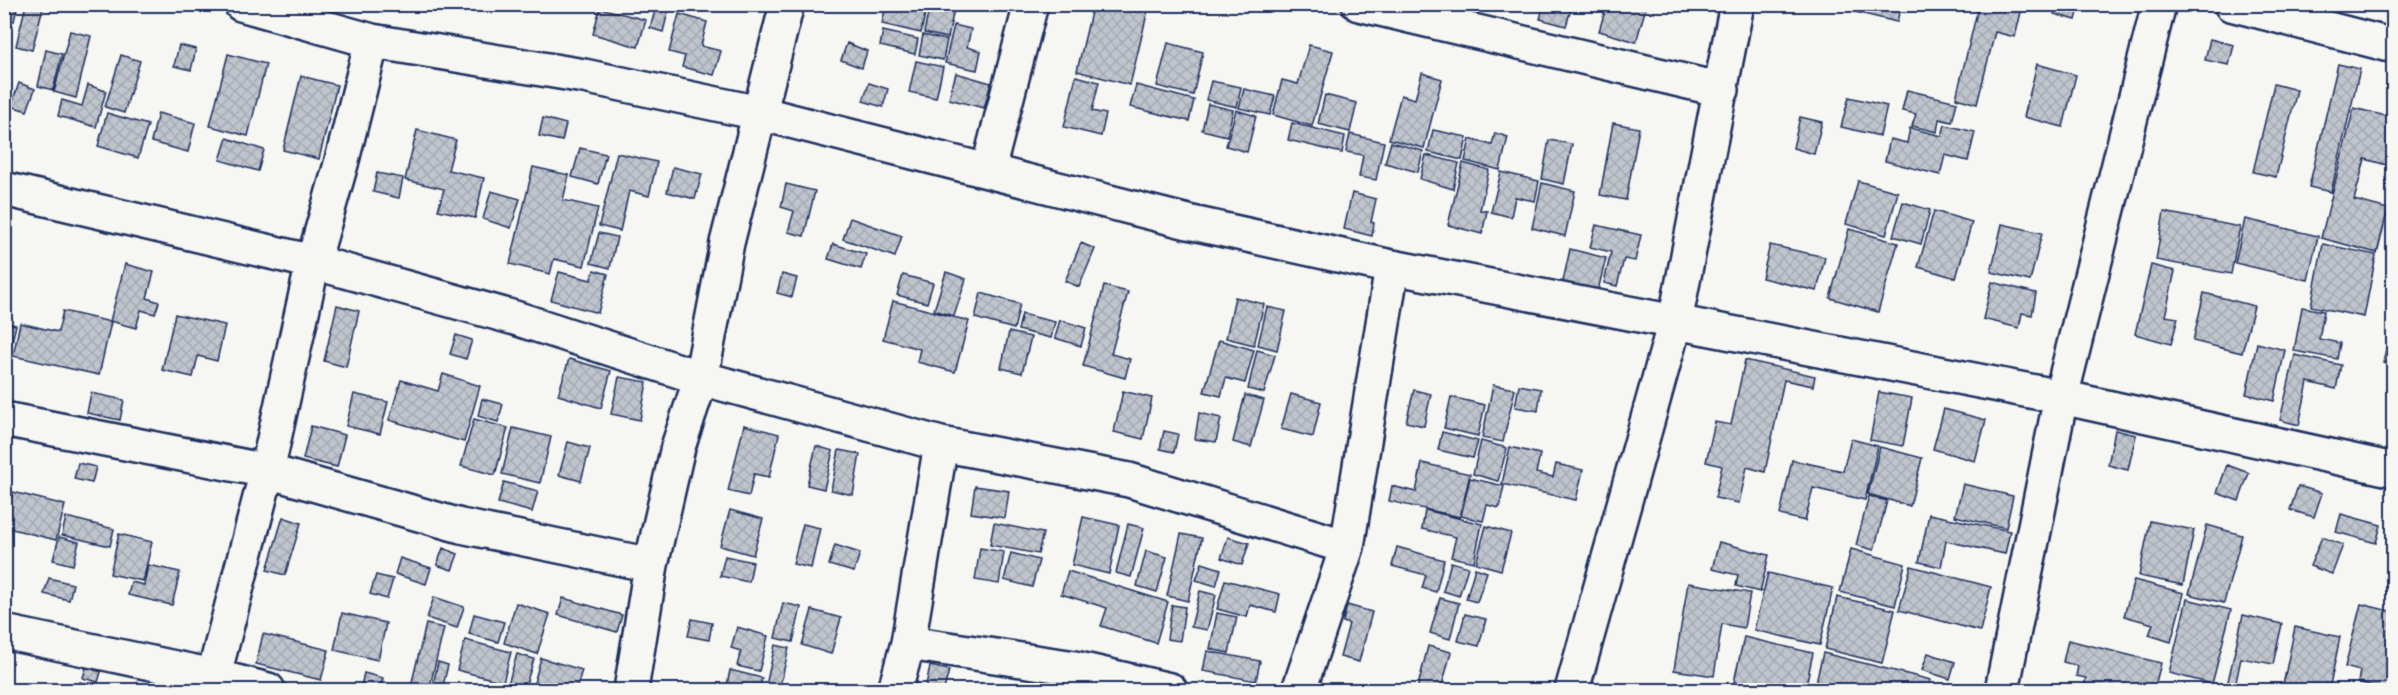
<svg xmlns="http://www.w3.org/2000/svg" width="2398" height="695" font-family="'Gochi Hand',sans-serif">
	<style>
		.building { fill: url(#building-cross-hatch); stroke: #1b2f5e; stroke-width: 1.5 }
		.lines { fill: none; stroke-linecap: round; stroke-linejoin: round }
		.minor-casing { stroke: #1b2f5e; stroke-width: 38 }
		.minor { stroke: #f6f6f2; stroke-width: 33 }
	</style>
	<defs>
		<pattern id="building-cross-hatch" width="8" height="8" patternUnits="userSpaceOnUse" patternTransform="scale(1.5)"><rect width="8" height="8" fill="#c0c4cd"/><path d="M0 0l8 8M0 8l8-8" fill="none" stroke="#a4a9b2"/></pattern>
	</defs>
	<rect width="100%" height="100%" fill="#f6f6f2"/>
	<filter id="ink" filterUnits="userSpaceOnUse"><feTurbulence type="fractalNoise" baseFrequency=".0167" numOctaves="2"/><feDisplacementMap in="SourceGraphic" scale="12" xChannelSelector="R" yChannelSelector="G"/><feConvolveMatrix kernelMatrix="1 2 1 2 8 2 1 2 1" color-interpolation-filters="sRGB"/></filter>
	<g filter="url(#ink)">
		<path class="building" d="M4 4H18L14 21 4 19Z
			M26 4 43 7 32 50 16 46Z
			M657 4H670L663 32 650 28Z
			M886 4H927L921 33 882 24Z
			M930 4H955L948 38 924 33Z
			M1093 4H1125L1148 10 1130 85 1077 71Z
			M1544 4 1572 6 1566 26 1540 19Z
			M1607 4H1647L1636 42 1599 31Z
			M1856 4H1901L1897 22 1855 12Z
			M1979 4H2009L2022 8 2015 37 1995 32 1977 104 1956 98Z
			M2057 4H2080L2076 20 2054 14Z
			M600 8 646 20 638 47 593 34Z
			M679 14 707 22 701 46 721 51 714 75 682 67 685 56 669 52Z
			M954 25 971 29 967 47 981 51 977 70 945 63Z
			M70 31 91 36 76 98 54 92Z
			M883 31 918 39 915 54 880 46Z
			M4 32 11 34 4 55Z
			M923 35 947 40 943 60 919 55Z
			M2210 39 2234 45 2229 65 2205 60Z
			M847 43 867 51 862 68 841 60Z
			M1168 43 1203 52 1193 95 1157 86Z
			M179 45 196 49 191 70 174 66Z
			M1309 45 1333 51 1312 126 1273 115 1282 80 1298 84Z
			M46 50 62 54 53 90 38 86Z
			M228 54 266 64 248 136 210 126Z
			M121 55 140 61 124 113 105 107Z
			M916 61 943 67 936 98 909 92Z
			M2037 64 2076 75 2063 127 2024 117Z
			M2338 64 2360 69 2331 192 2309 187Z
			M956 73 991 83 984 108 949 99Z
			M1422 73 1442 79 1424 148 1389 139 1401 95 1415 99Z
			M301 76 337 85 319 159 283 150Z
			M1076 76 1099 82 1092 111 1106 114 1101 136 1064 127Z
			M1211 81 1241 87 1237 107 1206 100Z
			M4 83 11 84 6 106 4 105Z
			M19 83 35 89 27 111 11 106Z
			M869 83 888 89 883 107 863 101Z
			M2274 84 2297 90 2276 177 2253 172Z
			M88 85 106 91 96 127 58 116 62 100 82 106Z
			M1136 85 1194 100 1189 121 1130 107Z
			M1244 89 1275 96 1270 115 1239 108Z
			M1907 90 1957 102 1952 122 1939 119 1937 132 1912 126 1916 114 1902 111Z
			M1325 95 1357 103 1350 132 1318 124Z
			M1849 97 1887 106 1880 136 1841 127Z
			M1208 104 1233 110 1227 136 1202 130Z
			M2354 108 2394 118V141L2387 165 2365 159 2354 200 2388 209 2377 253 2321 238Z
			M1236 110 1256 116 1247 152 1226 146Z
			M107 113 148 125 138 158 98 146Z
			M158 113 195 123 188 152 151 142Z
			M1800 117 1822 122 1814 154 1793 148Z
			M543 118 566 124 562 141 539 136Z
			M1292 123 1345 136 1342 153 1288 140Z
			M1613 123 1639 128 1626 200 1600 195Z
			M1945 125 1975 132 1968 161 1945 155 1940 175 1885 161 1890 139 1907 143 1910 128 1942 136Z
			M417 130 456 140 448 170 484 178 475 218 438 210 444 189 405 180Z
			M1433 130 1467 137 1462 160 1428 152Z
			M1495 133 1508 137 1500 170 1465 161 1470 139 1492 145Z
			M1350 134 1384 142 1376 180 1359 177 1363 155 1346 152Z
			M227 138 264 150 258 171 220 160Z
			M1549 140 1572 144 1564 184 1542 179Z
			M1391 142 1423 151 1418 172 1385 163Z
			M580 148 606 154 598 184 572 177Z
			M617 153 657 162 649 196 629 191 620 231 599 226Z
			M1426 155 1459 163 1453 189 1420 179Z
			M1463 163 1489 170 1480 210 1487 211 1482 234 1448 225Z
			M533 167 569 175 563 200 598 208 584 266 554 259 550 274 510 264Z
			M673 167 702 174 695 199 667 192Z
			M1501 172 1539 181 1535 201 1515 197 1511 217 1491 212Z
			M377 173 403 178 399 198 373 192Z
			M1858 181 1898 192 1886 235 1846 224Z
			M1542 183 1575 191 1565 236 1532 228Z
			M786 184 815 191 804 236 788 232 794 211 781 207Z
			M491 191 520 199 511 228 483 219Z
			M1352 193 1376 199 1371 222 1374 223 1372 236 1344 229Z
			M1903 202 1930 210 1921 244 1893 236Z
			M1934 211 1972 222 1956 278 1918 267Z
			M2164 212 2240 227 2231 274 2156 260Z
			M850 218 902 236 895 257 843 239Z
			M2245 219 2318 236 2308 280 2235 263Z
			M2002 224 2042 233 2030 281 1991 272Z
			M1596 225 1641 235 1635 261 1624 259 1617 286 1604 283 1611 252 1590 247Z
			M1849 229 1898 243 1878 312 1830 298Z
			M599 233 617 237 610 268 591 263Z
			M1081 243 1095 249 1079 287 1065 281Z
			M833 244 866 254 861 269 828 259Z
			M2323 244 2376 255 2364 317 2311 306Z
			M1770 245 1825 257 1817 291 1762 278Z
			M1570 249 1606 258 1597 294 1562 286Z
			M125 264 154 272 147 298 159 302 155 314 141 310 136 328 110 321Z
			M2151 265 2175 271 2165 316 2178 318 2171 344 2135 334Z
			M594 270 608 274 598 313 551 300 559 272 591 280Z
			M946 272 966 279 954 316 934 310Z
			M782 274 797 278 792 297 777 293Z
			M903 275 933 283 927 303 897 295Z
			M1992 282 2036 293 2032 315 2022 313 2019 328 1983 319Z
			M1104 286 1128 292 1111 354 1130 359 1125 378 1083 366Z
			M981 293 1020 304 1014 329 975 318Z
			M2204 293 2254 306 2242 353 2193 341Z
			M1235 297 1264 304 1254 345 1226 338Z
			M893 301 969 321 955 372 917 362 920 349 883 339Z
			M337 305 359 311 346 367 324 361Z
			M1267 307 1286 311 1277 350 1258 345Z
			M2302 307 2324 311 2319 339 2340 343 2337 359 2294 351Z
			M63 311 111 322 99 375 13 356 20 323 58 332Z
			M175 314 225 325 217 361 198 356 193 377 162 370Z
			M1022 314 1055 322 1051 338 1018 330Z
			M1060 320 1086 328 1081 346 1055 338Z
			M4 322 16 325 8 358 4 357Z
			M1009 332 1031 337 1022 373 1001 368Z
			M456 335 472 340 466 359 450 354Z
			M2389 336 2394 337V366L2383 363Z
			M1219 340 1254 350 1245 383 1226 378 1221 396 1204 392Z
			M2257 343 2285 350 2274 401 2246 394Z
			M1257 350 1275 355 1264 393 1248 389Z
			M2295 355 2341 365 2336 389 2308 382 2299 425 2280 420Z
			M569 359 611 371 601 408 558 395Z
			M1745 360 1815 376 1813 386 1784 380 1765 472 1747 467 1739 503 1715 498 1722 466 1706 462 1715 422 1731 425Z
			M443 374 480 386 464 442 389 420 401 380 438 391Z
			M619 377 647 382 640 420 611 414Z
			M1493 385 1515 389 1503 442 1482 438Z
			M1519 385 1541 389 1538 411 1515 407Z
			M1414 390 1431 394 1424 426 1406 422Z
			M1123 391 1152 398 1143 439 1114 432Z
			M1879 392 1912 398 1903 446 1870 440Z
			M91 393 124 400 120 420 87 413Z
			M354 394 388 402 380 434 346 426Z
			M1291 394 1321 402 1313 437 1281 429Z
			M1245 395 1264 400 1251 447 1233 442Z
			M1451 397 1485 405 1478 436 1444 428Z
			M482 399 503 404 498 422 478 416Z
			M1944 409 1986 420 1975 461 1933 449Z
			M1199 413 1221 418 1216 442 1195 439Z
			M474 419 508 428 495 475 461 466Z
			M744 425 779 434 769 477 754 474 749 496 728 491Z
			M311 426 345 435 337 467 303 459Z
			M513 428 551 437 540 483 502 474Z
			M2115 430 2136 435 2128 470 2108 465Z
			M1164 431 1178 434 1174 452 1160 449Z
			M1442 432 1478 441 1473 458 1438 450Z
			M1851 439 1878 446 1865 500 1813 488 1805 521 1780 515 1792 460 1843 471Z
			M1481 441 1507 448 1498 481 1473 474Z
			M568 442 590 448 581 481 559 475Z
			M816 446 833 451 824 489 807 485Z
			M1510 447 1540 454 1536 473 1553 477 1556 464 1583 470 1576 500 1502 484Z
			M1880 447 1922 458 1910 506 1868 494Z
			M839 450 860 454 853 495 831 490Z
			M78 463 96 467 92 483 74 479Z
			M1422 463 1470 474 1460 517 1389 501 1392 486 1416 492Z
			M2227 465 2249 473 2239 501 2217 493Z
			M1470 478 1504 486 1499 508 1487 505 1483 521 1461 516Z
			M504 482 538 491 532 512 498 503Z
			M1963 484 2013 496 2006 528 1955 516Z
			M975 486 1009 491 1005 518 971 513Z
			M2298 486 2322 493 2314 517 2290 510Z
			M13 492 65 505 56 540 4 527Z
			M1869 496 1887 501 1874 550 1856 545Z
			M730 510 763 519 753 555 720 546Z
			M1425 510 1482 524 1474 562 1451 557 1456 537 1422 529Z
			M1929 514 2010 531 2005 554 1946 541 1941 567 1919 562Z
			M2341 514 2381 525 2376 543 2336 532Z
			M66 517 114 529 110 546 62 535Z
			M283 517 301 523 285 575 267 570Z
			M1083 517 1119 525 1109 574 1072 565Z
			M2150 521 2194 530 2183 585 2139 576Z
			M994 523 1043 533 1038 554 990 545Z
			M803 524 820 528 811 568 793 564Z
			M1128 524 1144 528 1131 577 1116 573Z
			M2207 525 2242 535 2224 603 2189 594Z
			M1486 526 1511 533 1501 570 1476 563Z
			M119 534 152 542 143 581 110 574Z
			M1181 534 1202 538 1188 601 1167 596Z
			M59 537 79 542 73 565 53 560Z
			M1228 537 1249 543 1242 565 1221 558Z
			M2322 537 2343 545 2332 574 2310 566Z
			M1719 542 1769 555 1760 592 1736 586 1738 575 1712 569Z
			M835 545 860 553 854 572 829 565Z
			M1397 547 1444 560 1436 592 1422 588 1426 575 1392 566Z
			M443 548 458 554 452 570 437 565Z
			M980 548 1004 552 999 584 975 580Z
			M1851 549 1905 564 1895 606 1840 592Z
			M2394 550V579L2385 577Z
			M1146 551 1167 557 1157 592 1137 586Z
			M1011 553 1039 560 1032 587 1004 580Z
			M725 556 753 562 749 582 720 576Z
			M400 558 431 568 426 584 395 574Z
			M1451 562 1468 567 1459 596 1443 591Z
			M1202 563 1221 569 1216 586 1196 580Z
			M148 565 180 572 172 605 128 595 131 582 144 585Z
			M1911 566 1991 587 1980 631 1899 610Z
			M1475 568 1487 572 1477 602 1466 599Z
			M1068 571 1168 602 1156 643 1101 626 1107 608 1061 594Z
			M1768 573 1833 588 1820 645 1754 630Z
			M376 575 393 579 387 599 370 594Z
			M49 578 73 584 69 600 44 594Z
			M1225 580 1280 594 1276 612 1250 605 1247 617 1217 609Z
			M2134 580 2184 593 2171 642 2149 635 2153 624 2124 616Z
			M1688 583 1750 593 1744 628 1722 624 1714 676 1674 670Z
			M1200 591 1216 595 1207 630 1191 627Z
			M434 597 464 607 457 628 427 618Z
			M1837 597 1895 610 1882 663 1825 649Z
			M563 598 622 615 617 632 558 615Z
			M1440 598 1459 603 1450 639 1430 633Z
			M2187 599 2231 610 2212 684 2169 673Z
			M516 603 550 614 537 654 504 643Z
			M783 603 801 607 793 642 775 638Z
			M2361 604 2394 612V685L2389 683 2387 690 2358 682 2360 671 2345 667Z
			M1172 605 1185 607 1180 641 1167 639Z
			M1347 605 1372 612 1359 662 1340 657 1349 624 1343 622Z
			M812 610 841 618 831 654 802 645Z
			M342 613 386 623 378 660 334 650Z
			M1217 613 1237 617 1229 653 1210 649Z
			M474 614 504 622 498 642 469 634Z
			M1465 614 1486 619 1479 646 1458 641Z
			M2243 615 2282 624 2273 664 2241 658 2236 682 2275 690H2226Z
			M692 619 712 623 709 640 688 636Z
			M426 624 444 628 429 690H410Z
			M737 627 768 636 759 671 737 666 741 651 731 648Z
			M2295 627 2340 637 2329 690H2282Z
			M263 634 329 650 321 680 256 664Z
			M1744 637 1813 653 1805 690H1772L1734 682Z
			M465 640 511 652 503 682 457 670Z
			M2068 640 2161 663 2154 690H2083L2086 678 2076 676 2078 666 2063 662Z
			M775 645 789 648 779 690H765Z
			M1428 646 1451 652 1441 690H1417Z
			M1207 651 1260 661 1256 681 1203 671Z
			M1823 653 1931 680 1928 690H1814Z
			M1928 653 1955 662 1950 679 1922 670Z
			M517 654 534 659 524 690 508 684Z
			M541 658 582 670 576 690H532Z
			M438 662 448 665 442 690H432Z
			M930 666 949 670 944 690H925Z
			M86 667 101 672 98 682 83 678Z
			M730 670 762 678 759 690H726Z
			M364 673 383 678 380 690H360Z
			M80 682 97 688 96 690H78Z
			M980 684 1003 689 1002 690H979Z"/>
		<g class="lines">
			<defs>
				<path id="minor" d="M241 4 372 41 584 76 759 113 1188 222 1392 267 2061 397 2394 470
					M1359 4 1722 90
					M2231 4 2394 46
					M988 170 1031 4
					M4 189 313 262 515 318 701 378 941 444 1129 480 1347 547
					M4 419 267 471 461 526 651 565
					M4 632 213 676 268 690
					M908 643 1075 668 1170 690
					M210 690 267 471 313 262 341 164 372 41
					M631 690 651 565 678 447 701 378 727 243 787 4
					M895 690 908 643 941 444
					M1299 690 1347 547 1392 267
					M1572 690 1675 322 1737 4
					M2002 690 2061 397 2159 4"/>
			</defs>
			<use href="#minor" class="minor-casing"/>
			<use href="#minor" class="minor"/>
		</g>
	</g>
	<rect width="2398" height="695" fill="none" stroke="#f6f6f2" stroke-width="24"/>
	<rect x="12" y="12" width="2374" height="671" fill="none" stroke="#1b2f5e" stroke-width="2" filter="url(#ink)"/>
</svg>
